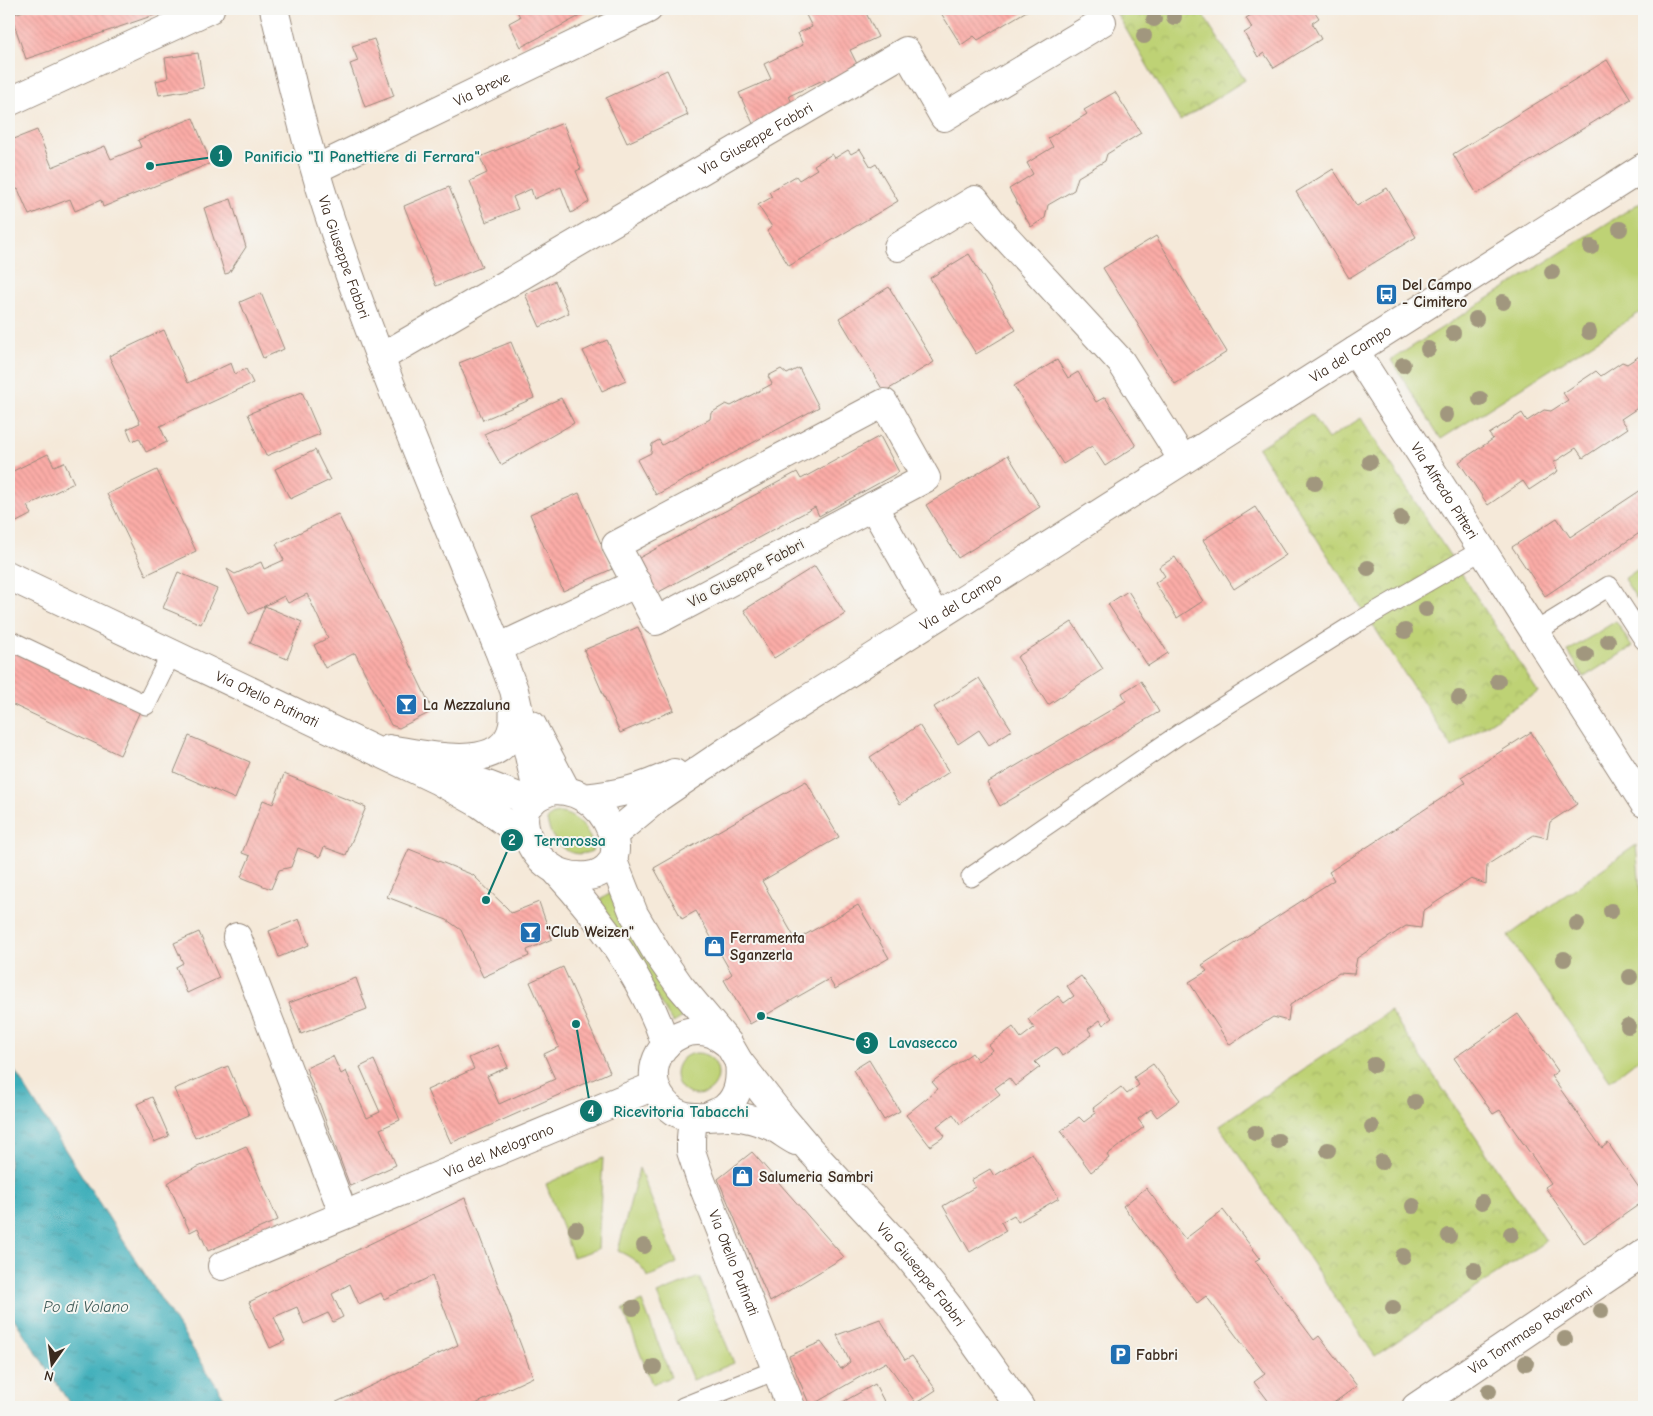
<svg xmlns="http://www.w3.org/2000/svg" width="1653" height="1416" font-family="'Comic Neue',sans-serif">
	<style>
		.green { fill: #bed275; stroke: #7c7e4a }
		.park { fill: url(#park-crowns); stroke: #7c7e4a }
		.water { fill: url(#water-ripples); stroke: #3c6c6c }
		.building { fill: url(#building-back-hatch) }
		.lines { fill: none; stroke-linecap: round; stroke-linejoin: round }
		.service-casing { stroke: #988a7c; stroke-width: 21 }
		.minor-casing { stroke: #988a7c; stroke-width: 30 }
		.service { stroke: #fff; stroke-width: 19 }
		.minor { stroke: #fff; stroke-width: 28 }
		.tree { fill: #a1977e }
		.labels { text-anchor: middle; stroke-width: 4; stroke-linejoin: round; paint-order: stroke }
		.street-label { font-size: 15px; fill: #3b2a1e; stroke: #f6f6f2 }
		.poi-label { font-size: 15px; font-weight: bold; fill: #3b2a1e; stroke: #f6f6f2; text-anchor: start }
		.water-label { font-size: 16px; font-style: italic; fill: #3c5855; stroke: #f6f6f2 }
		.leader { fill: none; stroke: #0f766e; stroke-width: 2 }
		.callout-dot { fill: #0f766e; stroke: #f6f6f2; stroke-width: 2 }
		.mark-label { font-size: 15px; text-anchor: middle; font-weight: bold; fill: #fff }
		.callout-label { font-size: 16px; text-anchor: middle; font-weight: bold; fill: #0f766e; stroke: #f6f6f2; stroke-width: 4; stroke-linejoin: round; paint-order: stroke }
	</style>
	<defs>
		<pattern id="park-crowns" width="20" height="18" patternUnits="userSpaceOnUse" patternTransform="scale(1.25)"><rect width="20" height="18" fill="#bed275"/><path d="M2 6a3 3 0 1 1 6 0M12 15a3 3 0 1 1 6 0" fill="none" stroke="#a4b465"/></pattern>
		<pattern id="water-ripples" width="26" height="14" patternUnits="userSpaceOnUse" patternTransform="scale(1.25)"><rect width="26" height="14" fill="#3eaeba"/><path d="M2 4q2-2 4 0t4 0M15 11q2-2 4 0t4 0" fill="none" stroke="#358e97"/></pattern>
		<pattern id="building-back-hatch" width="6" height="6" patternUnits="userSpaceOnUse" patternTransform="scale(1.25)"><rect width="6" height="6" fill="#fbaca7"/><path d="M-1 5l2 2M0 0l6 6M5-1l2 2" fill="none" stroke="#d8948f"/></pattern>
	</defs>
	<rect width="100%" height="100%" fill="#f6f6f2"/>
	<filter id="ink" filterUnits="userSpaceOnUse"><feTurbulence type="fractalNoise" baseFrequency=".02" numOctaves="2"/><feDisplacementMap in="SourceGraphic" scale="10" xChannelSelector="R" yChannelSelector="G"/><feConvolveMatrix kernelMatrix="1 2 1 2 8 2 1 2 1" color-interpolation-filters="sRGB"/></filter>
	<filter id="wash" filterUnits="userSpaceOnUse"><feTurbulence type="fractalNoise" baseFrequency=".0096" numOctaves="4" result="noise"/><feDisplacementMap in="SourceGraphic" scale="20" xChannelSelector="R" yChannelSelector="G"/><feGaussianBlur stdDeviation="1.12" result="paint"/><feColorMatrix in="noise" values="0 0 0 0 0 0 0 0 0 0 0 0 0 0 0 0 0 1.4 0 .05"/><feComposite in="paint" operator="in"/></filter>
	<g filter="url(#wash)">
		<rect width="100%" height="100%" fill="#f5e9d9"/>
		<path class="green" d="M1644 200V310L1441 439 1391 360Z
			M1644 565V610L1624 579Z
			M1616 621 1632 647 1584 677 1568 651Z
			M557 813C575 812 594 833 592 851 568 861 551 842 547 820L551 815Z
			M1636 845 1644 931V1055L1610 1081 1508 936Z
			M613 892 688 1014 673 1023 597 901Z
			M676 1074a21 21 0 1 1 42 0a21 21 0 1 1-42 0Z
			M603 1158 598 1249 573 1257 546 1184Z
			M639 1168 677 1263 648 1277C641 1264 632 1257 618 1251Z
			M699 1277 734 1363 693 1380 657 1294Z
			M642 1301 671 1377 652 1384 623 1309Z"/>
		<path class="park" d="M1114 9H1199L1245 80 1180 121Z
			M1311 414 1328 439 1361 418 1538 692 1452 747 1258 448Z
			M1390 1011 1546 1241 1375 1356 1219 1126Z"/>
		<path class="water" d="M9 1062 230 1407H72L9 1311Z"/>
		<g id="blocks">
			<path class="building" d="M30 9 51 10 172 9 26 59 11 15Z
				M334 9H346L335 13Z
				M516 9H593L521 47 509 23 520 17Z
				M803 9H864L878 37 850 50 860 70 828 85 825 79 789 96 793 105 755 128 739 93 771 79 764 64 803 45 798 33 812 27Z
				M949 9H1030L978 40 974 36 961 45 941 13Z
				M1261 9H1313L1319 18 1312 23 1321 39 1274 68 1264 53 1258 57 1244 33 1252 28 1246 18Z
				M374 39 394 96 365 107 350 64 358 61 352 46Z
				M198 53 204 88 159 95 156 81 168 78 165 58Z
				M1607 60 1631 99 1477 194 1453 154Z
				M667 70 688 115 627 143 606 98Z
				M1115 92 1141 133 1107 154 1105 161 1078 177 1074 190 1048 205 1045 218 1031 227 1009 189 1033 174 1027 163 1053 147 1048 138 1087 114 1084 110Z
				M193 118 211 163 103 207 101 200 75 211 70 199 29 215 18 189 9 192V141L37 130 52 167 105 146 111 159 141 147 138 140Z
				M563 123 581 169 576 171 589 202 571 213 561 187 534 199 531 189 513 197 518 209 486 222 470 181 487 173 480 157Z
				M860 149 871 167 876 164 898 201 789 266 767 231 772 227 758 205 772 197 769 192 796 176 799 180 817 169 814 165 832 154 835 158 848 150 851 154Z
				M1333 169 1357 206 1387 188 1416 237 1349 278 1296 192Z
				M449 187 482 267 436 286 404 206Z
				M231 199 246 247 229 273 225 274 204 208Z
				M1156 236 1227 352 1175 384 1103 268Z
				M969 254 1016 330 976 354 930 278Z
				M555 281 569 313 540 327 525 294Z
				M889 287 934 362 884 392 839 318Z
				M261 293 284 349 263 358 240 302Z
				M164 330 188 383 231 363 235 374 246 369 253 383 160 426 167 442 146 452 139 438 132 441 127 429 140 423 109 356Z
				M607 340 626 380 602 391 583 351Z
				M511 342 534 398 483 420 459 363Z
				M1644 353V408L1639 407 1621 419 1628 428 1583 458 1576 448 1553 463 1558 471 1529 490 1523 481 1488 505 1459 462 1493 439 1489 434 1522 413 1527 421 1544 410 1551 411 1568 400 1563 393 1596 371 1601 376 1622 362 1627 364Z
				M1057 360 1068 378 1078 372 1096 402 1105 397 1136 446 1105 466 1092 446 1063 464 1014 386Z
				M799 368 819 407 656 495 637 460 651 453 652 444 659 440 662 445 710 419 711 413 726 404 731 406 772 384 768 376 781 369 787 374Z
				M302 392 320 434 266 456 248 414Z
				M561 398 574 423 501 465 484 434Z
				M880 436 899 472 819 516 815 507 657 593 639 558 797 472 801 479Z
				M315 450 330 480 290 499 275 469Z
				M48 454 54 466 64 462 74 483 27 506 32 514 9 526V473Z
				M1008 455 1040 507 958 558 926 505Z
				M157 470 196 551 146 575 107 494Z
				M1644 488V530L1545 596 1512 547 1557 518 1570 537Z
				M579 493 612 569 563 591 530 514Z
				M1255 507 1286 555 1234 589 1203 540Z
				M338 514 433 711 399 728 391 725 355 653 325 668 314 645 328 638 307 594 288 603 284 596 249 614 227 569 235 574 261 562 264 569 284 560 276 544Z
				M1175 557 1203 601 1177 618 1155 583 1165 576 1159 567Z
				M815 566 845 614 774 658 744 610Z
				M178 572 217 589 201 624 163 608Z
				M1128 591 1168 653 1148 666 1108 604Z
				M265 606 302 622 287 659 250 643Z
				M1072 622 1103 669 1048 705 1017 657Z
				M638 627 674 710 620 733 584 650Z
				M9 648 141 709 120 755 9 703Z
				M979 678 1012 730 989 745 979 730 958 744 934 707Z
				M1141 681 1159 712 1000 806 987 783 1126 701 1122 693Z
				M919 725 949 772 900 804 870 757Z
				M1531 732 1577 804 1550 822 1547 838 1534 835 1487 865 1486 884 1471 879 1423 911 1421 928 1406 926 1357 958 1354 974 1339 973 1290 1005 1288 1021 1273 1017 1230 1045 1189 982 1207 971 1202 965 1334 880 1329 872 1465 783 1461 777Z
				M189 736 250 762 235 799 174 772Z
				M284 774 366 807 346 855 324 847 320 857 298 848 291 867 279 870 271 889 241 877 250 856 242 853 263 800 273 804Z
				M806 781 839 837 762 881 796 940 858 905 889 958 835 989 829 979 750 1024 724 980 732 974 696 911 682 919 654 868Z
				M409 849 473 875 508 909 511 913 539 902 552 939 527 950 529 956 483 977 461 930 447 920 387 897Z
				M299 919 309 945 279 957 269 931Z
				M199 932 219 978 187 993 176 967 183 963 174 943Z
				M563 967 610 1072 451 1143 427 1090 474 1069 469 1058 498 1045 508 1067 487 1076 499 1104 555 1079 544 1054 559 1047 530 982Z
				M1081 976 1112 1018 1103 1025 1100 1020 1088 1029 1092 1035 1062 1056 1056 1047 1035 1062 1040 1067 1015 1086 1009 1078 995 1088 1000 1094 960 1124 953 1114 937 1126 945 1136 930 1146 906 1115 938 1089 932 1082 972 1053 978 1061 993 1050 989 1045 1013 1027 1021 1038 1034 1028 1028 1019 1058 996 1064 1003 1074 996 1067 986Z
				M356 978 367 1009 301 1034 289 1003Z
				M1518 1014 1558 1071 1551 1076 1602 1148 1608 1143 1644 1195V1201L1584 1243 1545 1187 1551 1183 1500 1110 1493 1114 1454 1058Z
				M333 1056 341 1074 346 1071 367 1118 380 1112 360 1067 374 1060 400 1120 380 1129 396 1165 350 1186 306 1068Z
				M869 1060 900 1111 884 1120 853 1070Z
				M1153 1064 1180 1100 1157 1117 1151 1109 1138 1119 1144 1127 1107 1155 1109 1158 1091 1172 1061 1131 1079 1117 1084 1122 1096 1113 1093 1108 1121 1087 1127 1094 1139 1085 1134 1077Z
				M228 1066 249 1115 195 1138 174 1089Z
				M152 1097 169 1136 154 1142 137 1104Z
				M246 1146 278 1220 208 1251 198 1228 190 1232 168 1183 180 1175Z
				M752 1152 844 1257 770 1302 718 1179Z
				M1032 1153 1059 1198 1018 1222 1014 1215 1001 1222 1006 1231 970 1252 943 1206 975 1187 971 1180 990 1169 994 1176Z
				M1146 1188 1185 1239 1223 1210 1260 1258 1255 1261 1314 1340 1319 1336 1357 1386 1328 1407H1273L1254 1382 1265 1374 1206 1296 1197 1303 1123 1206Z
				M465 1198 533 1377 469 1407H326L458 1345 432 1276 384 1299 381 1293 359 1304 350 1284 332 1294 343 1317 333 1322 328 1313 304 1324 297 1307 274 1317 285 1341 270 1348 249 1302Z
				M880 1319 905 1360 912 1356 936 1390 916 1403 886 1362 810 1406 789 1356 821 1342 841 1369 850 1362 837 1335Z
				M875 1384 887 1407H834Z"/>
		</g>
	</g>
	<g filter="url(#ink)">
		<use href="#blocks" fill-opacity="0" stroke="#988a7c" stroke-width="1"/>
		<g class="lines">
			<defs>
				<path id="service" d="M1535 632 1609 586 1644 640
					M9 640 146 705 171 654
					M971 877 1181 733 1353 625 1482 550
					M683 1407 776 1370"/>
				<g id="minor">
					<path id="s1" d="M274 9C290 76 306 144 327 209 376 359 439 503 498 648L514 690 538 795"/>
					<path d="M9 102 210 9"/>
					<path id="s2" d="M316 169 648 9"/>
					<path d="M898 247 975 200 992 222 1121 362 1183 460"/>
					<path id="s3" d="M1355 351 1644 803"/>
					<path id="s4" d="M380 358 906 51 944 117 1102 22"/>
					<path d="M884 403 926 478 656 621 616 545Z"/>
					<path d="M873 506 936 617"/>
					<path id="s5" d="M9 576 437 780 480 804 527 838"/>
					<path d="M498 648 637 583"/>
					<path d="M532 725 566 790"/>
					<path d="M389 749C423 754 504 776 513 725 514 719 513 712 514 706"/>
					<path d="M448 772 485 784 532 802"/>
					<path d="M553 790C583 789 608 811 614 841 616 848 615 857 611 863 606 870 597 875 588 876 557 879 532 859 525 828 524 821 523 812 528 806 534 797 543 794 553 790Z"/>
					<path d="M584 798C620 794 641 789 674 773"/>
					<path id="s6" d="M613 835 659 797 737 744 1644 167"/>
					<path id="s7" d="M613 861 634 914 657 953 680 986 728 1043 739 1062 783 1118 810 1150 908 1256 949 1307 1020 1407"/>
					<path d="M557 872C603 922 644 979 666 1045"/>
					<path d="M237 937 344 1215"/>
					<path d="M727 1043C722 1040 717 1035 711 1033 665 1020 633 1076 670 1108 687 1123 712 1115 733 1116 745 1117 762 1122 773 1127 781 1131 788 1137 796 1141"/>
					<path d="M709 1116C714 1113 722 1111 726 1107 739 1096 741 1078 739 1062"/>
					<path id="s8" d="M693 1117 691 1138V1151L700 1178 791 1407"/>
					<path id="s9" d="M222 1266 654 1086"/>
					<path id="s10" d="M1416 1407 1644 1253"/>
				</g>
			</defs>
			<use href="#service" class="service-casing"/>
			<use href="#minor" class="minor-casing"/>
			<use href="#service" class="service"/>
			<use href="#minor" class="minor"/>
		</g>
		<g class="tree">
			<circle cx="1174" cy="17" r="8"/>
			<circle cx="1154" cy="19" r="8"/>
			<circle cx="1144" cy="36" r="8"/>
			<circle cx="1620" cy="229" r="8"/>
			<circle cx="1591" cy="247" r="8"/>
			<circle cx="1552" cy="272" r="8"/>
			<circle cx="1503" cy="302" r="8"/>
			<circle cx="1476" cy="319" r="8"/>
			<circle cx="1589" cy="332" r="8"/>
			<circle cx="1453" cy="333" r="8"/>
			<circle cx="1428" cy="349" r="8"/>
			<circle cx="1403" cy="365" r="8"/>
			<circle cx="1480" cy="399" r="8"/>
			<circle cx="1446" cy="415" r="8"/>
			<circle cx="1370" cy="462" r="8"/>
			<circle cx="1315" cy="483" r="8"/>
			<circle cx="1401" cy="518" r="8"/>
			<circle cx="1368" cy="568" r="8"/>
			<circle cx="1426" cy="609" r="8"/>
			<circle cx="1405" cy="631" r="8"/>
			<circle cx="1608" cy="641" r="8"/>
			<circle cx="1586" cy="655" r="8"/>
			<circle cx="1498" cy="681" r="8"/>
			<circle cx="1459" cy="698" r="8"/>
			<circle cx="1611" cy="911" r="8"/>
			<circle cx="1577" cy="924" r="8"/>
			<circle cx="1564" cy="959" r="8"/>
			<circle cx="1630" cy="977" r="8"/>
			<circle cx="1628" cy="1026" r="8"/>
			<circle cx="1374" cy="1065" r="8"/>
			<circle cx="1415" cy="1102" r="8"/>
			<circle cx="1372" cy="1127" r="8"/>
			<circle cx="1255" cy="1133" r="8"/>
			<circle cx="1278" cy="1141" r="8"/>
			<circle cx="1328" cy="1150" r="8"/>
			<circle cx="1382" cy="1162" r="8"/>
			<circle cx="1482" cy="1202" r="8"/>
			<circle cx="1413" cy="1206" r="8"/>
			<circle cx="576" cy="1229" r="8"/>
			<circle cx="1511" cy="1234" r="8"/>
			<circle cx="1449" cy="1236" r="8"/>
			<circle cx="644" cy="1246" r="8"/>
			<circle cx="1403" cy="1256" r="8"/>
			<circle cx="1474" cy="1270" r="8"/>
			<circle cx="633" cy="1308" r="8"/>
			<circle cx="1393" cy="1308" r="8"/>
			<circle cx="1601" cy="1311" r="8"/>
			<circle cx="1565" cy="1339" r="8"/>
			<circle cx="1526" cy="1363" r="8"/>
			<circle cx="654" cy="1367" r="8"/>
			<circle cx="1489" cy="1391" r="8"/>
		</g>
	</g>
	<defs>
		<symbol id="bus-square" viewBox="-11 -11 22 22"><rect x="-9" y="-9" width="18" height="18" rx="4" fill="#1f6fb2" stroke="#f6f6f2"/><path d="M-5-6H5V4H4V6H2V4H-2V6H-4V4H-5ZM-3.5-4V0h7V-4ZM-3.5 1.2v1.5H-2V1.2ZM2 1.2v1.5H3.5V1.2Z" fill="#fff"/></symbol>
		<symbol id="bar-square" viewBox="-11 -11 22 22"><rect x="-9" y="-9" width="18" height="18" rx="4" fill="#1f6fb2" stroke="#f6f6f2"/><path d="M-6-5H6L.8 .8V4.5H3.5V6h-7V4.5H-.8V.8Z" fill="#fff"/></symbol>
		<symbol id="shop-square" viewBox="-11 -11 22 22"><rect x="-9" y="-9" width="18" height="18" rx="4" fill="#1f6fb2" stroke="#f6f6f2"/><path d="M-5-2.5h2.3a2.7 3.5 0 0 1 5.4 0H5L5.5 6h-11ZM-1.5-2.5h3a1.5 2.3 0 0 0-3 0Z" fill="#fff"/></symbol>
		<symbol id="parking-square" viewBox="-11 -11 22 22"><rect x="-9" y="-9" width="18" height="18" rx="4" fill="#1f6fb2" stroke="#f6f6f2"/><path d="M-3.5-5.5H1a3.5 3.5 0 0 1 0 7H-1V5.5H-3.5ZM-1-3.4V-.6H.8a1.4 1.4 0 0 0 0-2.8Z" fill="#fff"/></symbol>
	</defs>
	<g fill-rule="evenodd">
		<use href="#bus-square" x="1374" y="282" width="25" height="25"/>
		<use href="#bar-square" x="394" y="692" width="25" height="25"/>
		<use href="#bar-square" x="518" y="920" width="25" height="25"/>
		<use href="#shop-square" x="702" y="934" width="25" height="25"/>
		<use href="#shop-square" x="730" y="1164" width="25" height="25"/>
		<use href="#parking-square" x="1108" y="1342" width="25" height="25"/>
	</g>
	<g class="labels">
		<g class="street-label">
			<text dy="5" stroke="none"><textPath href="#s2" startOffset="184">Via Breve</textPath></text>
			<text dy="5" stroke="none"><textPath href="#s4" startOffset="435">Via Giuseppe Fabbri</textPath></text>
			<text dy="5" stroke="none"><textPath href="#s1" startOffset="258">Via Giuseppe Fabbri</textPath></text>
			<text dy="5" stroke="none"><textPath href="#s6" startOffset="881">Via del Campo</textPath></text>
			<text dy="5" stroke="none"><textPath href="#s3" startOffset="166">Via Alfredo Pitteri</textPath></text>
			<text transform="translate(746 573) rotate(-28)" y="5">Via Giuseppe Fabbri</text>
			<text dy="5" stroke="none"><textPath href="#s6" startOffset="419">Via del Campo</textPath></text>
			<text dy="5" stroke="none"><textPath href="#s5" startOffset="286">Via Otello Putinati</textPath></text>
			<text dy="5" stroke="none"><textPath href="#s9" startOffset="300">Via del Melograno</textPath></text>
			<text dy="5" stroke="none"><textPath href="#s8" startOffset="154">Via Otello Putinati</textPath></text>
			<text dy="5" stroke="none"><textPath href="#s7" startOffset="519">Via Giuseppe Fabbri</textPath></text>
			<text dy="5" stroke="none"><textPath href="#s10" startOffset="138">Via Tommaso Roveroni</textPath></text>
		</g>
		<g class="poi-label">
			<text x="1402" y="290">Del Campo<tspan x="1402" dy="17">- Cimitero</tspan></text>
			<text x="423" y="710">La Mezzaluna</text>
			<text x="546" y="937">"Club Weizen"</text>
			<text x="730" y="943">Ferramenta<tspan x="730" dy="17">Sganzerla</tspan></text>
			<text x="759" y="1182">Salumeria Sambri</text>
			<text x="1136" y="1360">Fabbri</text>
		</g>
		<g class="water-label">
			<text x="86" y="1312">Po di Volano</text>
		</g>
	</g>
	<path class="leader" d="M150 166L221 156M486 900L512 840M761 1016L867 1043M576 1024L591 1111"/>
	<g class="callout-dot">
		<circle cx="150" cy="166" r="5"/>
		<circle cx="486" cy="900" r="5"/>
		<circle cx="761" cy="1016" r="5"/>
		<circle cx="576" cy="1024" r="5"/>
		<circle cx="221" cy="156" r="12"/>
		<circle cx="512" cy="840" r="12"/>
		<circle cx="867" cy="1043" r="12"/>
		<circle cx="591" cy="1111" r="12"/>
	</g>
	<g class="mark-label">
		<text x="221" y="161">1</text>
		<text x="512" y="845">2</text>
		<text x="867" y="1048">3</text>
		<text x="591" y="1116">4</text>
	</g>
	<g class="callout-label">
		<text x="362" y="162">Panificio "Il Panettiere di Ferrara"</text>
		<text x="570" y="846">Terrarossa</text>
		<text x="923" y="1048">Lavasecco</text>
		<text x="681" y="1117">Ricevitoria Tabacchi</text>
	</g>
	<rect width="1653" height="1416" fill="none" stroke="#f6f6f2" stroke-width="30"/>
	<g transform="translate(52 1364) rotate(194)" stroke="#f6f6f2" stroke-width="4" paint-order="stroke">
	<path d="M0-4L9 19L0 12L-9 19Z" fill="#3b2a1e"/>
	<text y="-8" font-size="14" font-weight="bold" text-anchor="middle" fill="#3b2a1e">N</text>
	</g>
</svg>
